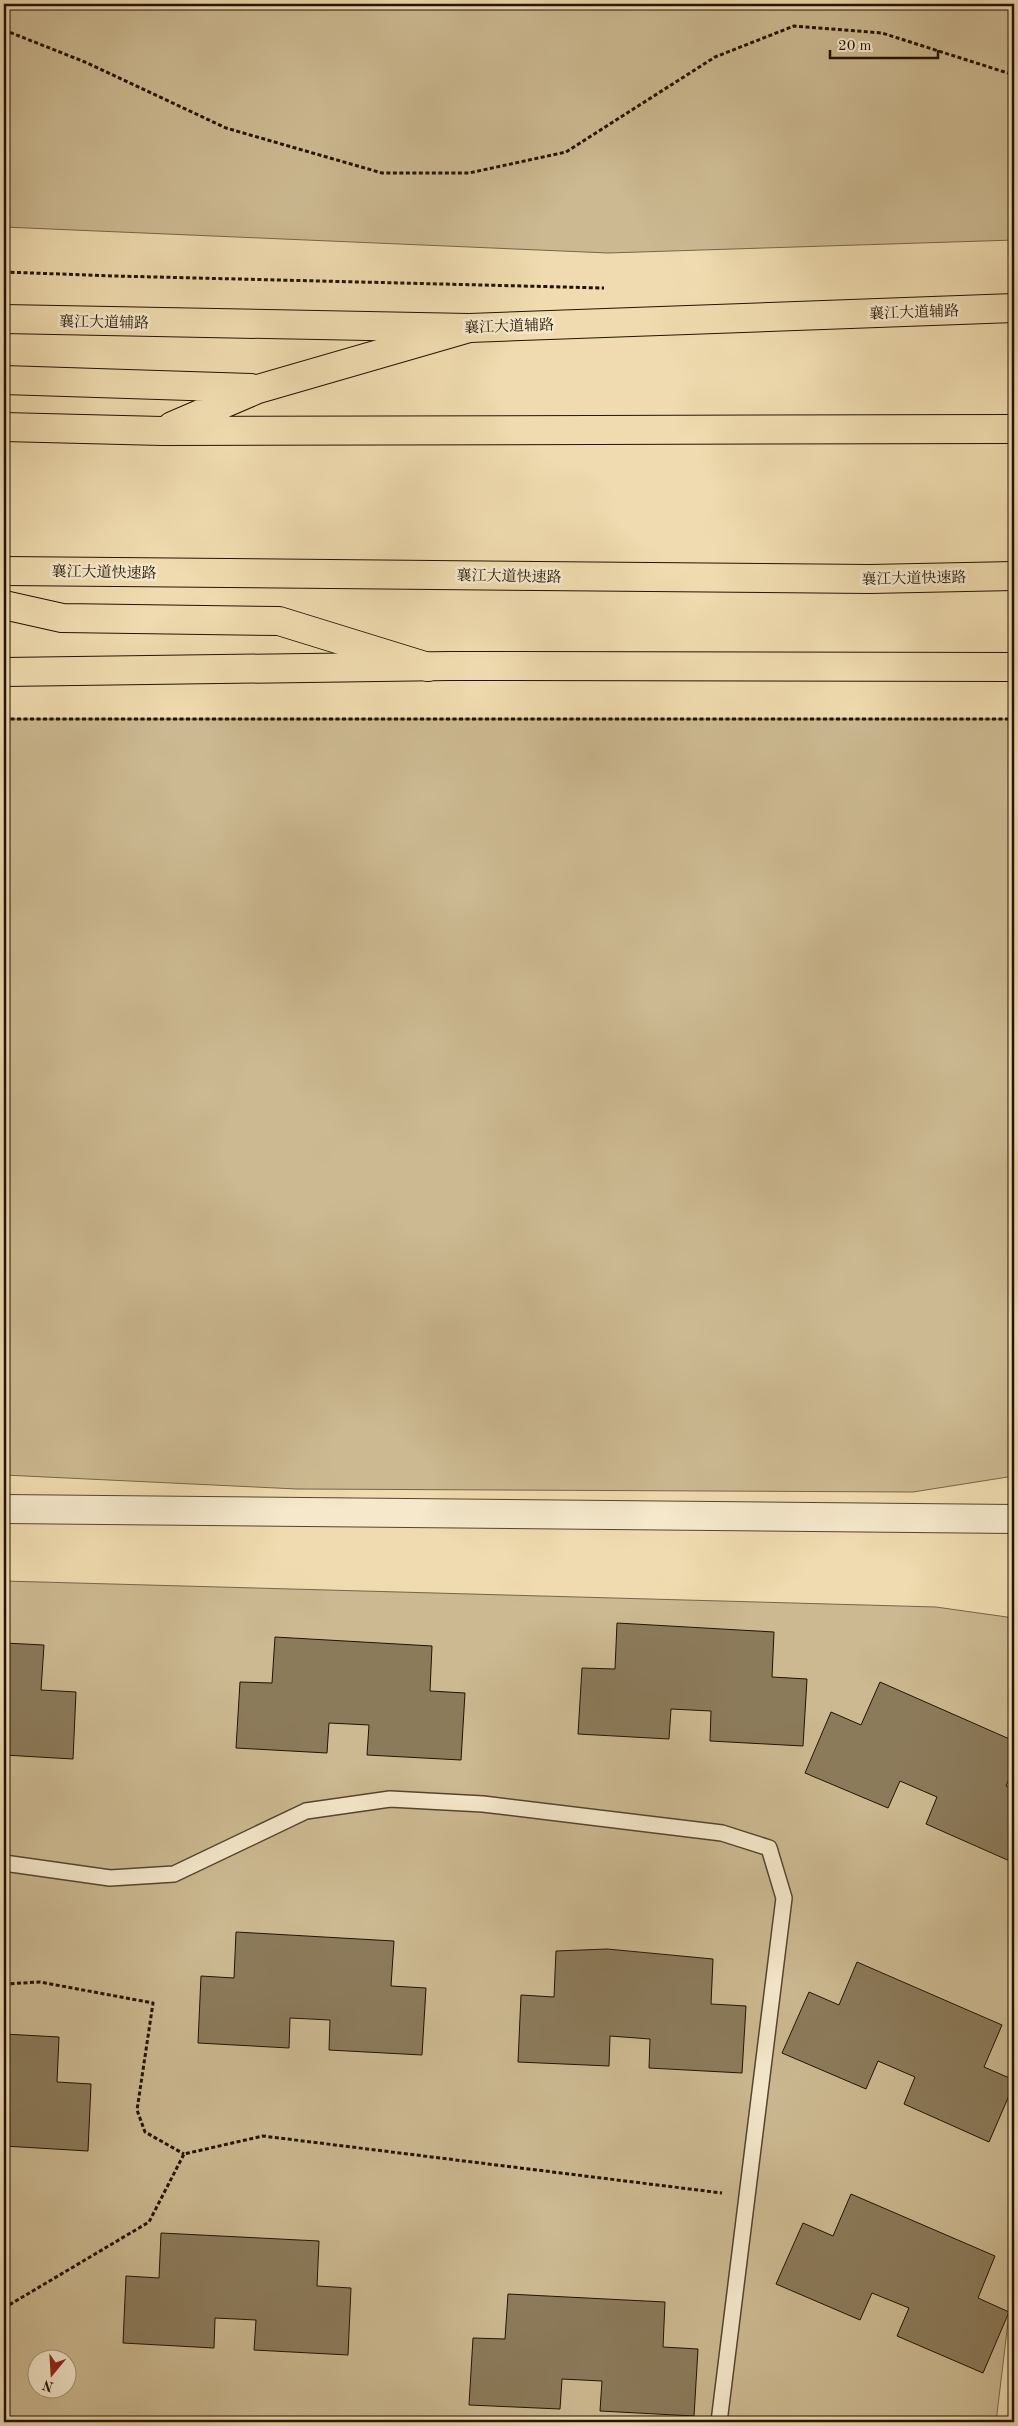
<svg xmlns="http://www.w3.org/2000/svg" width="1018" height="2426" font-family="'Old Standard TT','Noto Serif SC',serif">
	<style>
		.green { fill: #ccb991; stroke: #766649; fill-rule: evenodd }
		.building { fill: #8c7b5b; stroke: #211301 }
		.lines { fill: none; stroke-linecap: round; stroke-linejoin: round }
		.service-casing { stroke: #54452c; stroke-width: 18 }
		.tertiary-casing { stroke: #54452c; stroke-width: 30 }
		.primary-casing { stroke: #211301; stroke-width: 30 }
		.trunk-casing { stroke: #211301; stroke-width: 30 }
		.path { stroke: #211301; stroke-width: 3; stroke-dasharray: 4 2.5; stroke-linecap: butt }
		.service { stroke: #f5e8cb; stroke-width: 15 }
		.tertiary { stroke: #f5e8cb; stroke-width: 28 }
		.primary { stroke: #efdbaf; stroke-width: 28 }
		.trunk { stroke: #efdbaf; stroke-width: 28 }
		.labels { text-anchor: middle; stroke-width: 5; stroke-linejoin: round; paint-order: stroke }
		.street-label { font-size: 15px; fill: #211301; stroke: #f5e8cb }
	</style>
	<rect width="100%" height="100%" fill="#efdbaf"/>
	<filter id="stains"><feTurbulence type="fractalNoise" baseFrequency=".004" numOctaves="4"/><feColorMatrix values="0 0 0 0 .2 0 0 0 0 .09 0 0 0 0 .02 0 0 0 .5 -.17"/></filter>
	<radialGradient id="worn" r=".72"><stop offset=".6" stop-color="#630" stop-opacity="0"/><stop offset="1" stop-color="#630" stop-opacity=".3"/></radialGradient>
	<path class="green" d="M4 4H1014V240L608 253 4 227Z
		M4 719H1014V1476L913 1492 297 1489 4 1475Z
		M4 1581 936 1607 1014 1618V2272L996 2422H4ZM38 2358H68V2388H38Z"/>
	<path class="building" d="M617 1623 774 1632 772 1677 807 1679 803 1746 710 1741 711 1711 671 1709 669 1739 578 1734 582 1668 615 1669Z
		M275 1637 432 1646 430 1691 465 1693 461 1760 367 1755 369 1725 329 1723 327 1753 236 1748 240 1682 272 1683Z
		M4 1643 44 1645 41 1690 76 1692 73 1759 4 1755Z
		M880 1682 1014 1741V1768L1006 1786 1014 1790V1856L1012 1862 926 1824 937 1797 900 1781 888 1808 805 1773 831 1712 861 1725Z
		M236 1932 394 1941 391 1986 426 1988 422 2055 329 2050 330 2020 290 2018 289 2048 198 2043 201 1976 234 1978Z
		M607 1949 713 1959 711 2004 746 2006 742 2073 649 2068 650 2039 610 2036 609 2066 518 2062 521 1995 554 1997 556 1951Z
		M857 1962 1002 2025 984 2067 1014 2080V2084L989 2142 904 2104 915 2077 878 2061 866 2089 782 2053 809 1992 839 2005Z
		M4 2034 59 2037 57 2082 91 2084 88 2151 4 2146Z
		M851 2194 995 2256 978 2298 1009 2312 983 2373 897 2336 909 2308 872 2293 860 2320 776 2284 803 2223 833 2236Z
		M161 2233 319 2241 317 2286 351 2288 348 2355 254 2350 256 2320 215 2318 214 2348 123 2343 126 2276 159 2278Z
		M508 2294 665 2302 663 2347 698 2349 694 2416 600 2411 602 2381 562 2379 560 2409 469 2405 473 2338 505 2339Z"/>
	<g class="lines">
		<defs>
			<path id="service" d="M4 1863 110 1878 174 1874 306 1811 390 1799 483 1804 722 1833 769 1848 784 1898 719 2422"/>
			<path id="tertiary" d="M4 1509 1014 1519"/>
			<path id="primary" d="M4 319 469 328 1014 308
				M4 672 450 666 1014 667"/>
			<path id="trunk" d="M4 380 251 388
				M172 426 258 389 469 328
				M4 427 162 431 1014 429
				M4 571 870 579 1014 576
				M4 605 62 618 279 621 428 667"/>
		</defs>
		<use href="#service" class="service-casing"/>
		<use href="#tertiary" class="tertiary-casing"/>
		<use href="#primary" class="primary-casing"/>
		<use href="#trunk" class="trunk-casing"/>
		<path class="path" d="M4 30 85 62 226 128 382 173H469L566 152 715 57 794 26 882 33 1014 75
			M4 272 115 276 604 288
			M4 719H1014
			M4 1984 40 1982 153 2003 137 2110 145 2132 184 2154
			M4 2308 149 2222 184 2154 263 2136 722 2193"/>
		<use href="#service" class="service"/>
		<use href="#tertiary" class="tertiary"/>
		<use href="#primary" class="primary"/>
		<use href="#trunk" class="trunk"/>
	</g>
	<g class="labels">
		<g class="street-label">
			<text transform="translate(914 312) rotate(-2)" y="5">襄江大道辅路</text>
			<text transform="translate(104 322) rotate(1)" y="5">襄江大道辅路</text>
			<text transform="translate(509 326) rotate(-2)" y="5">襄江大道辅路</text>
			<text transform="translate(104 572) rotate(1)" y="5">襄江大道快速路</text>
			<text transform="translate(509 576) rotate(1)" y="5">襄江大道快速路</text>
			<text transform="translate(914 578) rotate(-1)" y="5">襄江大道快速路</text>
		</g>
	</g>
	<rect width="1018" height="2426" fill="none" stroke="#efdbaf" stroke-width="20"/>
	<rect x="5" y="5" width="1008" height="2416" fill="none" stroke="#211301" stroke-width="2.5"/>
	<rect x="10" y="10" width="998" height="2406" fill="none" stroke="#211301"/>
	<g transform="translate(52 2374) rotate(198)"><circle r="24" fill="#f5e8cb" stroke="#a0937a"/>
	<path d="M0-4L9 19L0 12L-9 19Z" fill="#8f2418"/>
	<text y="-8" font-size="14" font-weight="bold" text-anchor="middle" fill="#211301">N</text>
	</g>
	<path d="M830 50v8h108v-8" fill="none" stroke="#211301" stroke-width="2.5"/>
	<text x="838" y="50" font-size="15" fill="#211301" stroke="#f5e8cb" stroke-width="4" paint-order="stroke">20 m</text>
	<rect width="100%" height="100%" filter="url(#stains)"/>
	<rect width="100%" height="100%" fill="url(#worn)"/>
</svg>
